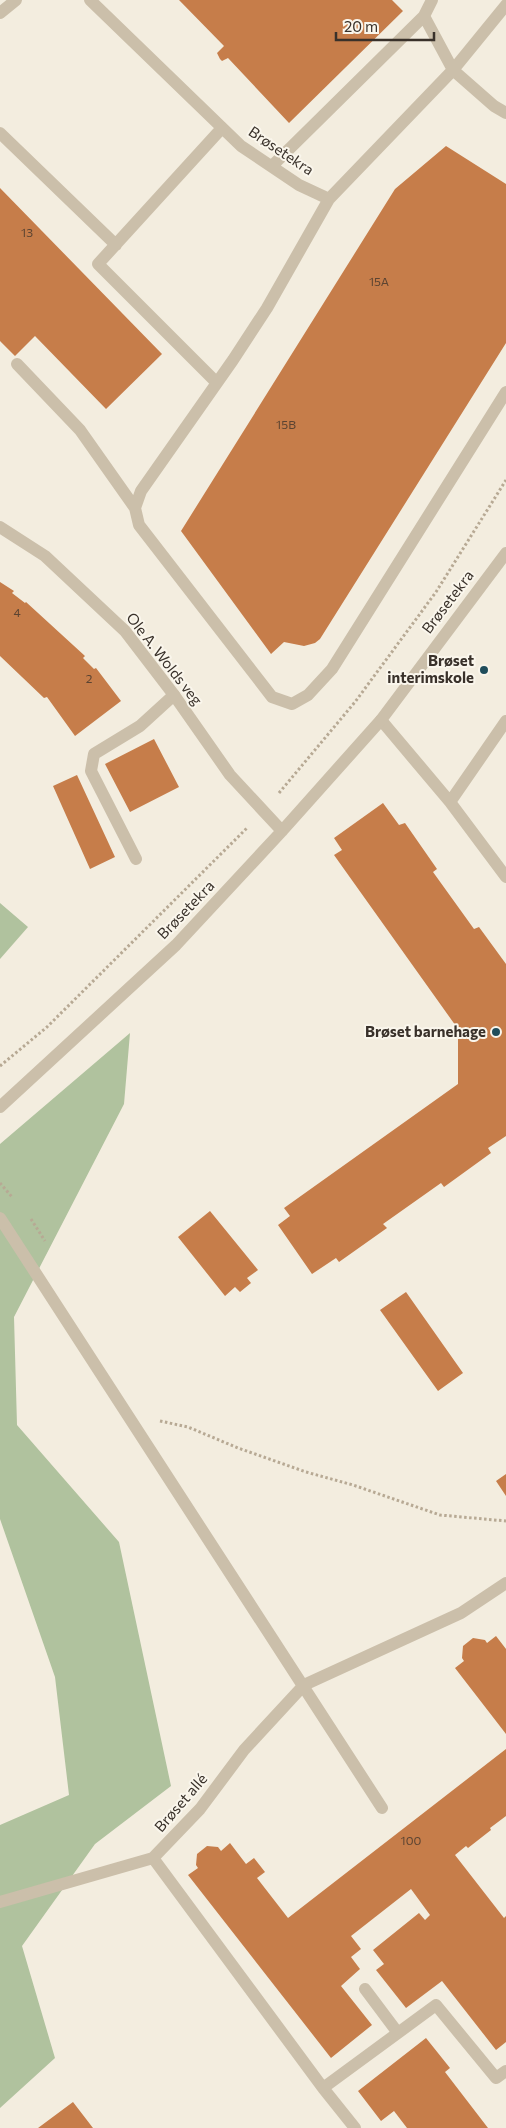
<svg xmlns="http://www.w3.org/2000/svg" width="506" height="2128" font-family="Commissioner,sans-serif">
	<style>
		.green { fill: #b0c29e }
		.building { fill: #c67d4a }
		.lines { fill: none; stroke-linecap: round; stroke-linejoin: round }
		.path { stroke: #b7a994; stroke-width: 3; stroke-dasharray: 2.5 2.5; stroke-linecap: butt }
		.lane { stroke: #cbbfaa; stroke-width: 12 }
		.street { stroke: #cbbfaa; stroke-width: 12 }
		.poi-dot { fill: #1f4d5b; stroke: #faf6ec; stroke-width: 2 }
		.labels { text-anchor: middle; stroke-width: 4; stroke-linejoin: round; paint-order: stroke }
		.number-label { font-size: 12px; fill: #5c4432 }
		.street-label { font-size: 15px; fill: #39312a; stroke: #faf6ec }
		.poi-label { font-size: 15px; font-weight: bold; fill: #39312a; stroke: #faf6ec; text-anchor: end }
	</style>
	<rect width="100%" height="100%" fill="#f3eddf"/>
	<path class="green" d="M0 903 28 927 0 959Z
		M130 1033 124 1104 14 1317 17 1425 119 1542 171 1786 95 1844 22 1946 55 2058 0 2108V1825L69 1795 55 1677 0 1519V1144Z"/>
	<path class="building" d="M179 0H392L403 11 289 123 228 58 222 61 220 59 217 53 224 46Z
		M446 146 506 184V343L320 639 315 643 304 646 284 642 271 654 181 531 395 189Z
		M0 188 162 354 106 409 35 336 15 356 0 341Z
		M0 582 14 591 12 593 25 603 26 602 85 656 83 658 94 669 96 668 121 701 75 736 47 697 44 698 0 656Z
		M154 739 179 787 130 812 105 764Z
		M77 775 115 857 90 869 53 786Z
		M383 803 399 825 405 823 437 869 433 872 474 929 479 927 506 964V1136L488 1148 491 1153 444 1187 441 1183 383 1224 387 1228 339 1262 336 1258 312 1274 278 1225 290 1216 284 1208 458 1084V1029L334 855 342 850 334 838Z
		M210 1211 258 1270 247 1278 251 1283 240 1292 235 1287 225 1296 178 1237Z
		M406 1292 463 1373 438 1391 380 1310Z
		M506 1474V1496L496 1481Z
		M496 1636 506 1649V1734L455 1668 464 1661 462 1658 463 1646 473 1638 485 1640 487 1643Z
		M506 1749V1816L490 1828 491 1830 468 1848 466 1846 455 1855 504 1918 506 1916V2042L496 2050 442 1981 406 2008 376 1970 384 1964 373 1950 419 1913 425 1920 430 1915 411 1889 351 1936 361 1949 351 1957 360 1969 341 1986 372 2025 331 2058 188 1875 198 1868 196 1865 197 1854 207 1846 218 1847 221 1851 230 1843 246 1864 254 1858 265 1872 257 1878 288 1918Z
		M426 2038 450 2068 445 2072 488 2128H407L394 2111 381 2121 358 2091Z
		M73 2102 93 2128H38Z"/>
	<g class="lines">
		<path class="path" d="M279 793 355 702 436 592 506 480
			M0 1066 47 1027 248 827
			M0 1183 12 1197
			M31 1219 45 1241
			M160 1421 188 1427 238 1448 306 1472 353 1485 440 1515 506 1521"/>
		<path class="lane" d="M90 0 241 146 299 185 329 199 453 70 506 5
			M0 13 16 0
			M424 16 453 70 494 106 506 113
			M0 133 116 245
			M272 166 424 16 432 0
			M329 199 267 308 233 360 141 491 135 508 139 525 272 697 292 704 308 695 332 669 506 392
			M17 364 80 430 135 508
			M217 383 98 264 222 128
			M381 720 450 802 506 877
			M450 802 506 721
			M136 859 91 771 94 754 140 726 174 695
			M0 1218 382 1808
			M0 1902 153 1858
			M365 1989 398 2033
			M323 2088 436 2005 496 2078 506 2071
			M355 2128 323 2088 153 1858 200 1809 244 1750 304 1685 461 1613 506 1583"/>
		<path class="street" d="M0 527 45 556 125 631 174 695 230 775 282 831
			M0 1107 176 945 282 831 381 720 506 553"/>
	</g>
	<g class="poi-dot">
		<circle cx="484" cy="670" r="5"/>
		<circle cx="496" cy="1032" r="5"/>
	</g>
	<g class="labels">
		<g class="number-label">
			<text x="27" y="237">13</text>
			<text x="379" y="286">15A</text>
			<text x="286" y="429">15B</text>
			<text x="17" y="617">4</text>
			<text x="89" y="683">2</text>
			<text x="411" y="1845">100</text>
		</g>
		<g class="street-label">
			<text transform="translate(281 151) rotate(34)" y="5">Brøsetekra</text>
			<text transform="translate(448 602) rotate(-53)" y="5">Brøsetekra</text>
			<text transform="translate(164 659) rotate(52)" y="5">Ole A. Wolds veg</text>
			<text transform="translate(186 910) rotate(-46)" y="5">Brøsetekra</text>
			<text transform="translate(181 1803) rotate(-49)" y="5">Brøset allé</text>
		</g>
		<g class="poi-label">
			<text x="474" y="666">Brøset<tspan x="474" dy="17">interimskole</tspan></text>
			<text x="486" y="1037">Brøset barnehage</text>
		</g>
	</g>
	<path d="M336 32v8h98v-8" fill="none" stroke="#39312a" stroke-width="2.5"/>
	<text x="344" y="32" font-size="15" fill="#39312a" stroke="#faf6ec" stroke-width="4" paint-order="stroke">20 m</text>
</svg>
